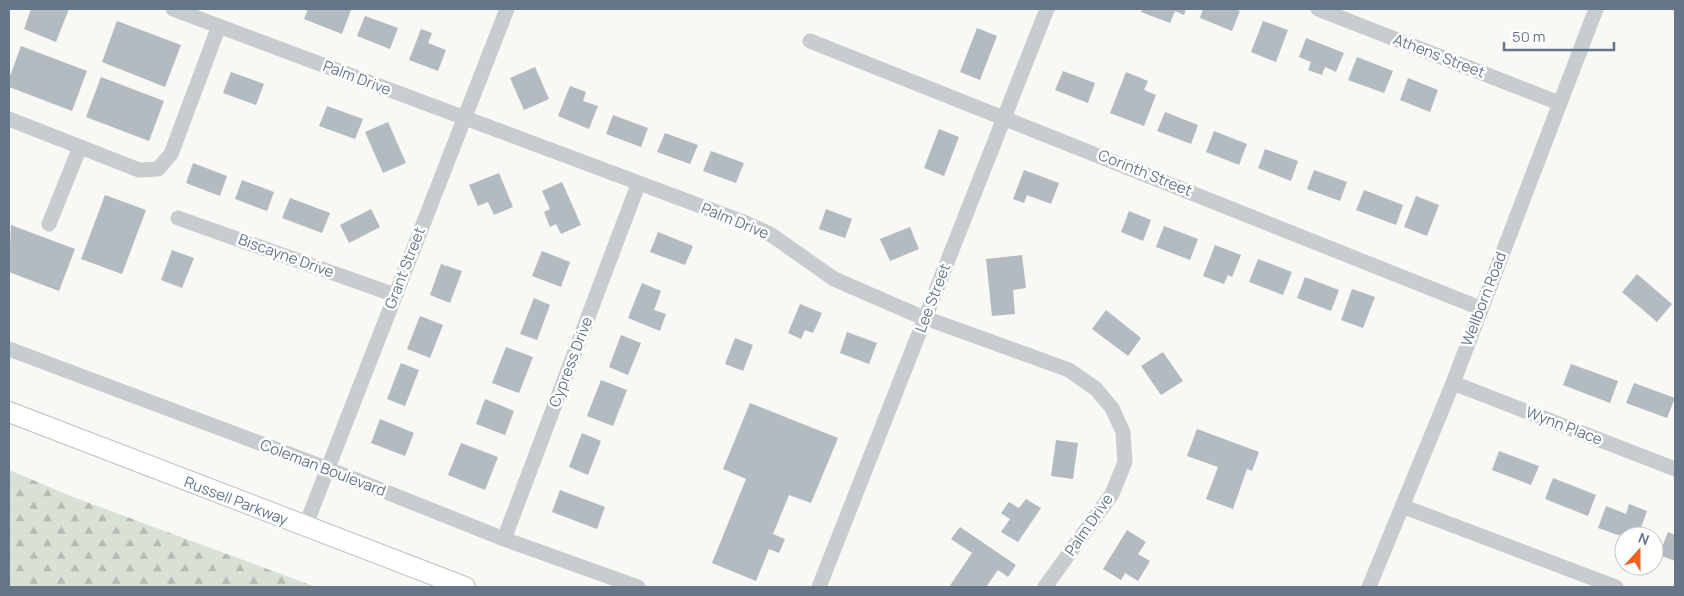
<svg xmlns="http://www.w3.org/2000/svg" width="1684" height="596" font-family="Manrope,sans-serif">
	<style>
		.forest { fill: url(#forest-firs) }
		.building { fill: #b3bac0 }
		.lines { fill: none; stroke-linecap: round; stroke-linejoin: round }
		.major-casing { stroke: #bbbfc3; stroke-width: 22 }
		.minor { stroke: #c8cccf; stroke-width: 15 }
		.major { stroke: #fff; stroke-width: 20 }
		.labels { text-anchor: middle; stroke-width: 5; stroke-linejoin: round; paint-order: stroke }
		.street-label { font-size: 15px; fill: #657689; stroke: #fff }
	</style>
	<defs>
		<pattern id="forest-firs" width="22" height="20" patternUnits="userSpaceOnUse" patternTransform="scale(1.25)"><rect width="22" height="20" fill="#d9e1d6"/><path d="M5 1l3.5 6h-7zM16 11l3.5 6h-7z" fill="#b4bbb3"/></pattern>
	</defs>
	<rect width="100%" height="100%" fill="#f8f8f5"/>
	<path class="forest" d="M9 470 73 497 316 587H9Z"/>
	<path class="building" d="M31 9H69L56 42 24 29Z
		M308 9H348L351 10 342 34 304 19Z
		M1142 9H1186L1184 15 1175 11 1170 23 1141 12Z
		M1203 9H1234L1240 11 1232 31 1200 18Z
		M365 16 398 28 390 49 357 36Z
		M117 21 181 45 165 87 102 62Z
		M1263 21 1288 30 1276 62 1251 52Z
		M977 28 997 36 980 80 960 72Z
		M421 29 432 33 428 43 446 50 438 71 409 60Z
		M1306 38 1344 53 1336 72 1325 67 1322 75 1308 70 1311 62 1299 57Z
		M21 46 87 71 72 111 9 87V79Z
		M1357 57 1393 71 1384 93 1348 80Z
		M535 67 549 99 524 110 510 78Z
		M1063 71 1095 83 1088 103 1055 90Z
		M231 72 264 84 256 105 223 93Z
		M1126 72 1148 81 1144 90 1156 95 1144 126 1110 113Z
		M101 77 164 101 149 141 86 117Z
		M1408 78 1438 90 1430 112 1400 100Z
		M570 86 586 92 583 101 598 106 589 129 558 116Z
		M327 106 363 119 355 139 319 126Z
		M1165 112 1198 125 1191 144 1157 131Z
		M613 115 648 128 641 147 606 134Z
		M388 122 406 163 383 173 365 132Z
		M939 129 959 137 944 176 924 168Z
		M1214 131 1247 144 1239 165 1206 152Z
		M665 133 698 145 690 164 657 152Z
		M1265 149 1298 161 1291 181 1258 168Z
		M711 151 744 163 736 183 703 171Z
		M193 163 227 176 220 196 186 183Z
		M1024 170 1059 183 1051 204 1027 195 1024 203 1013 199Z
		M1314 170 1347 182 1340 201 1307 189Z
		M499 173 513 207 494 215 488 202 478 206 469 185Z
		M242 180 274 192 267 211 235 199Z
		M562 182 581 225 561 234 556 224 550 227 544 212 550 209 542 191Z
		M1364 190 1403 205 1396 225 1356 210Z
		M105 195 146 210 122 274 81 259Z
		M1416 196 1439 205 1427 236 1404 227Z
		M290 198 330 213 322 233 282 218Z
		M371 209 380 227 349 243 340 225Z
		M826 209 852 219 845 238 819 229Z
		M1129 211 1151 220 1143 241 1121 232Z
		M11 225 75 249 59 291 9 272Z
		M1164 226 1198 239 1190 260 1156 247Z
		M910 227 919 249 890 261 880 239Z
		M658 232 693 246 685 265 650 252Z
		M1215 245 1241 255 1232 277 1228 275 1224 284 1203 276Z
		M172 250 194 258 182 288 161 280Z
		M542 251 570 262 561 287 532 276Z
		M1022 255 1026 288 1013 290 1015 314 992 316 986 259Z
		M1258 259 1292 272 1283 295 1249 282Z
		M441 264 462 271 450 303 430 295Z
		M1637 274 1672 304 1657 322 1622 292Z
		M1305 277 1339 290 1331 311 1297 298Z
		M642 283 661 291 654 310 666 314 660 331 628 318Z
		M1352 289 1375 297 1363 328 1341 320Z
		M534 298 550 305 537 340 520 334Z
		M800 304 822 313 813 333 805 330 801 339 788 333Z
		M1106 310 1141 338 1128 356 1092 329Z
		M420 316 443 325 430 358 407 349Z
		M847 332 877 343 869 364 840 353Z
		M621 335 641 343 628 375 609 367Z
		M735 338 753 345 743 371 725 364Z
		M506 347 533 357 519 393 492 383Z
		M1163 352 1183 381 1161 395 1141 366Z
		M401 363 419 370 405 406 387 399Z
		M1571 364 1618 381 1610 403 1563 385Z
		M601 380 627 390 613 426 587 416Z
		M1634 383 1675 398 1667 418 1626 403Z
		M485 399 514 411 505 435 476 424Z
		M750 403 838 438 811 503 789 495 773 534 785 539 779 553 769 549 756 581 712 563 746 479 723 469Z
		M380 419 414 433 405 456 371 443Z
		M1197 429 1259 452 1252 471 1247 469 1233 509 1206 499 1218 467 1187 456Z
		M582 433 601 441 588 475 569 467Z
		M1056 440 1078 443 1073 479 1051 476Z
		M461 443 498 457 485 490 448 475Z
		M1499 451 1539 466 1531 485 1492 470Z
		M1553 478 1596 495 1588 516 1545 499Z
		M560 490 605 507 597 529 552 512Z
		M1026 499 1041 508 1018 542 1001 532 1010 519 1001 513 1009 502 1019 508Z
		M1629 504 1647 511 1638 536 1624 537 1598 528 1606 506 1626 514Z
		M960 527 1016 565 1008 577 998 570 986 587H949L972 553 951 539Z
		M1127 530 1146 542 1138 554 1150 561 1138 581 1125 573 1121 580 1103 569Z
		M1668 532 1675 535V561L1659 555Z"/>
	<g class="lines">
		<defs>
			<path id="major" d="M9 412 465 587"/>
		</defs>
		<use href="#major" class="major-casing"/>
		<path class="minor" d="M173 9 746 223 770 234 834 279 917 315 1069 370 1096 389 1112 408 1123 432 1125 462 1112 494 1045 587
			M1318 9 1559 103
			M810 41 1480 308
			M9 119 139 170 158 169 171 154 219 26
			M178 218 395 295
			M49 224 80 147
			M9 349 326 468 504 539 638 587
			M1453 383 1675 469
			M1402 506 1616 587
			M305 527 507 9
			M504 539 638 185
			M819 587 1047 9
			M1369 587 1453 383 1596 9"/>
		<use href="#major" class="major"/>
	</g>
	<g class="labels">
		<g class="street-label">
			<text transform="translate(1439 56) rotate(21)" y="5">Athens Street</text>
			<text transform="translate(357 78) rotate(21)" y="5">Palm Drive</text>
			<text transform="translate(1145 173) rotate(22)" y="5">Corinth Street</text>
			<text transform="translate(735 221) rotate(22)" y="5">Palm Drive</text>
			<text transform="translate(286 256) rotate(20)" y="5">Biscayne Drive</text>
			<text transform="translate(405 268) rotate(-69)" y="5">Grant Street</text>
			<text transform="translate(933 298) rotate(-69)" y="5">Lee Street</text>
			<text transform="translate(1484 299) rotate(-69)" y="5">Wellborn Road</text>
			<text transform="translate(571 362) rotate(-69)" y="5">Cypress Drive</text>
			<text transform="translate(1564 426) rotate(21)" y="5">Wynn Place</text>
			<text transform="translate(323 468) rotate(21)" y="5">Coleman Boulevard</text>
			<text transform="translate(236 501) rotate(21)" y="5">Russell Parkway</text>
			<text transform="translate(1089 525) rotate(-55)" y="5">Palm Drive</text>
		</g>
	</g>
	<rect width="1684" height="596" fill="none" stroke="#657689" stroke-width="20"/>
	<g transform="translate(1639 551) rotate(21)"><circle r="24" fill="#ffffff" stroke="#c1c8d0"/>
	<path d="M0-4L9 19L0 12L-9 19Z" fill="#ee6320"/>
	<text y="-8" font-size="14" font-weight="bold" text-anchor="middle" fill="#657689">N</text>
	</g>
	<path d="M1504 42v8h110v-8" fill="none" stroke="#657689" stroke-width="2.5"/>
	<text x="1512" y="42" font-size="15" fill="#657689" stroke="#ffffff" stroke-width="4" paint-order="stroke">50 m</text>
</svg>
